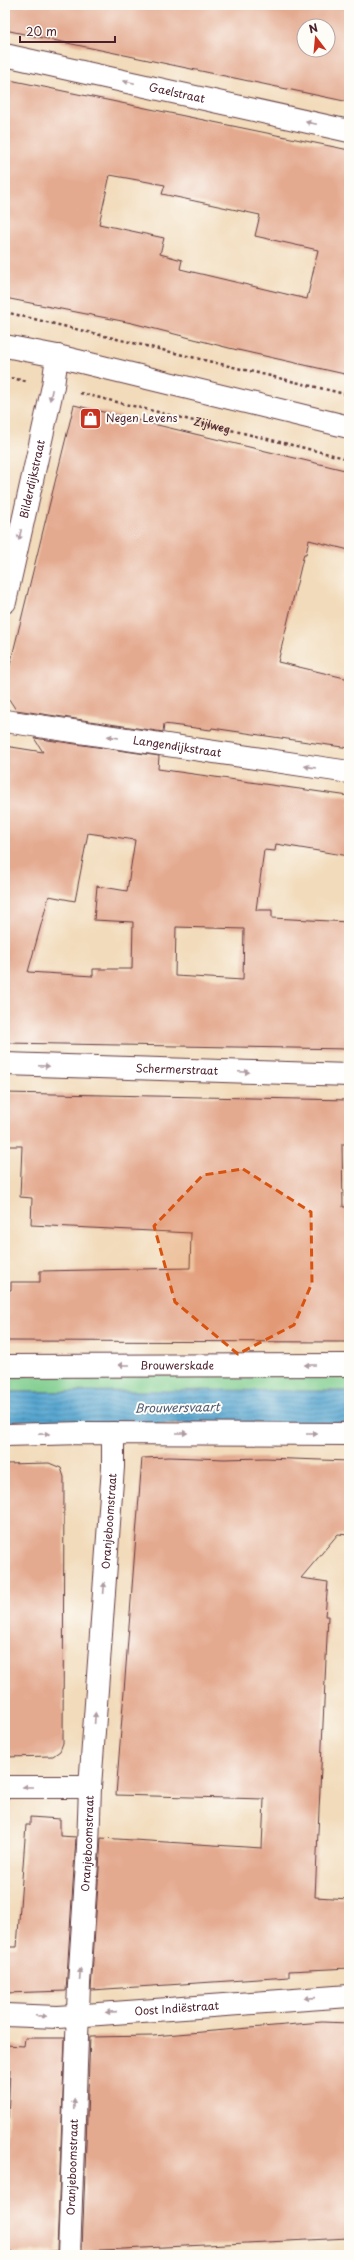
<svg xmlns="http://www.w3.org/2000/svg" width="354" height="2260" font-family="'Playpen Sans',sans-serif">
	<style>
		.green { fill: #7dcc8c; stroke: #64765c }
		.water { fill: url(#water-rules); stroke: #50627e }
		.building { fill: #e4aa90; fill-rule: evenodd }
		.lines { fill: none; stroke-linecap: round; stroke-linejoin: round }
		.minor-casing { stroke: #633b41; stroke-width: 24 }
		.secondary-casing { stroke: #633b41; stroke-width: 24 }
		.path { stroke: #633b41; stroke-width: 2.5; stroke-dasharray: 3 3; stroke-linecap: butt }
		.minor { stroke: #fff; stroke-width: 22 }
		.secondary { stroke: #fff; stroke-width: 22 }
		.oneway { fill: #ae9aa0 }
		.marked { fill: #d8530f; fill-opacity: 0.2; stroke: #d8530f; stroke-width: 3; stroke-dasharray: 8 5; stroke-linejoin: round }
		.labels { text-anchor: middle; stroke-width: 4; stroke-linejoin: round; paint-order: stroke }
		.street-label { font-size: 11px; fill: #4a1f2b; stroke: #fdfcf7 }
		.poi-label { font-size: 11px; fill: #4a1f2b; stroke: #fdfcf7; text-anchor: start }
		.water-label { font-size: 12px; font-style: italic; fill: #4f5c75; stroke: #fdfcf7 }
	</style>
	<defs>
		<pattern id="water-rules" width="6" height="5" patternUnits="userSpaceOnUse"><rect width="6" height="5" fill="#56a6d0"/><path d="M0 2.5h6" fill="none" stroke="#4987a9"/></pattern>
	</defs>
	<rect width="100%" height="100%" fill="#fdfcf7"/>
	<filter id="ink" filterUnits="userSpaceOnUse"><feTurbulence type="fractalNoise" baseFrequency=".025" numOctaves="2"/><feDisplacementMap in="SourceGraphic" scale="8" xChannelSelector="R" yChannelSelector="G"/><feConvolveMatrix kernelMatrix="1 2 1 2 8 2 1 2 1" color-interpolation-filters="sRGB"/></filter>
	<filter id="wash" filterUnits="userSpaceOnUse"><feTurbulence type="fractalNoise" baseFrequency=".012" numOctaves="4" result="noise"/><feDisplacementMap in="SourceGraphic" scale="16" xChannelSelector="R" yChannelSelector="G"/><feGaussianBlur stdDeviation="0.9" result="paint"/><feColorMatrix in="noise" values="0 0 0 0 0 0 0 0 0 0 0 0 0 0 0 0 0 1.4 0 .05"/><feComposite in="paint" operator="in"/></filter>
	<g filter="url(#wash)">
		<rect width="100%" height="100%" fill="#f2dbbb"/>
		<path class="green" d="M349 1374V1391L5 1392V1376Z"/>
		<path class="water" d="M224 1390 349 1391V1423L5 1424V1392Z"/>
		<g id="blocks">
			<path class="building" d="M5 5H238L255 8 256 5H349V102L5 30ZM304 26H328V50H304Z
				M5 79 349 150V375L229 348 132 323 5 298ZM110 175 165 185 162 194 260 215 255 236 318 250 307 299 180 269 182 260 160 254 164 238 99 224Z
				M74 405 349 471V550L309 540 306 554H304L278 662 349 679V748L212 728 211 730 164 724 163 732 16 710 5 693V685Z
				M34 738 159 756 158 769 349 796V856L276 844 275 851 264 850 256 910H272V918L349 922V1049L5 1043V746L43 752ZM88 833 135 840 127 891 97 886 94 920 133 922 132 969H93V976L28 972 49 896 75 901ZM176 927 244 929 243 980 175 976Z
				M5 1093 349 1100V1144H342L343 1207H349V1342L5 1341V1290H11V1282H40V1271L190 1268 191 1233 31 1225 32 1198 20 1197 22 1146H5Z
				M170 1457 224 1459 265 1458 349 1461V1535L338 1534 301 1578 328 1582 325 1616H328L315 1897 349 1899V1968L289 1971V1977L91 1990 101 1838 262 1848 264 1799 116 1795 142 1458Z
				M49 1463 61 1468 64 1477 63 1743 60 1751 53 1756 5 1757V1464Z
				M30 1817 60 1819V1836L76 1837 66 1991 5 1993V1947H17L26 1825H30Z
				M322 2022 349 2023V2238L82 2251 90 2037 153 2036Z
				M25 2038H65L57 2251 5 2253V2146H7L10 2069H5V2045L24 2046Z"/>
		</g>
	</g>
	<g filter="url(#ink)">
		<use href="#blocks" fill-opacity="0" stroke="#633b41" stroke-width="1"/>
		<g class="lines">
			<defs>
				<g id="minor">
					<path id="s2" d="M5 55 349 131"/>
					<path id="s3" d="M5 602 53 386 57 356"/>
					<path id="s4" d="M5 721 349 772"/>
					<path id="s5" d="M5 1064 349 1075"/>
					<path id="s6" d="M5 1366 349 1365"/>
					<path d="M5 1435 83 1433 349 1434"/>
					<path d="M5 1787H90"/>
					<path id="s7" d="M5 2015 58 2017 349 1996"/>
					<path id="s8" d="M69 2255 79 1984 88 1847 90 1787 113 1467V1433"/>
				</g>
				<path id="secondary" d="M5 346 57 356 349 427"/>
			</defs>
			<use href="#minor" class="minor-casing"/>
			<use href="#secondary" class="secondary-casing"/>
			<g class="path">
				<path d="M5 312 349 395"/>
				<path d="M5 377 26 381"/>
				<path id="s1" d="M80 393 349 459"/>
			</g>
			<use href="#minor" class="minor"/>
			<use href="#secondary" class="secondary"/>
		</g>
		<defs><path id="oneway-solid" d="M-6-.8H1V-3.2L6.5 0L1 3.2V.8H-6Z"/></defs>
		<g class="oneway">
			<use href="#oneway-solid" transform="translate(129 82) rotate(-168)"/>
			<use href="#oneway-solid" transform="translate(311 123) rotate(-168)"/>
			<use href="#oneway-solid" transform="translate(51 395) rotate(102)"/>
			<use href="#oneway-solid" transform="translate(20 535) rotate(102)"/>
			<use href="#oneway-solid" transform="translate(113 737) rotate(-171)"/>
			<use href="#oneway-solid" transform="translate(310 767) rotate(-171)"/>
			<use href="#oneway-solid" transform="translate(44 1066) rotate(2)"/>
			<use href="#oneway-solid" transform="translate(244 1072) rotate(2)"/>
			<use href="#oneway-solid" transform="translate(124 1365) rotate(180)"/>
			<use href="#oneway-solid" transform="translate(310 1365) rotate(180)"/>
			<use href="#oneway-solid" transform="translate(182 1433)"/>
			<use href="#oneway-solid" transform="translate(44 1434) rotate(-1)"/>
			<use href="#oneway-solid" transform="translate(312 1434)"/>
			<use href="#oneway-solid" transform="translate(104 1588) rotate(-86)"/>
			<use href="#oneway-solid" transform="translate(95 1718) rotate(-86)"/>
			<use href="#oneway-solid" transform="translate(28 1787) rotate(180)"/>
			<use href="#oneway-solid" transform="translate(80 1974) rotate(-86)"/>
			<use href="#oneway-solid" transform="translate(310 1998) rotate(176)"/>
			<use href="#oneway-solid" transform="translate(111 2012) rotate(176)"/>
			<use href="#oneway-solid" transform="translate(41 2016) rotate(2)"/>
			<use href="#oneway-solid" transform="translate(74 2104) rotate(-88)"/>
		</g>
	</g>
	<path class="marked" d="M243 1169 311 1212 312 1283 294 1325 238 1354 175 1302 154 1226 203 1175Z"/>
	<defs>
		<symbol id="shop-square" viewBox="-11 -11 22 22"><rect x="-9" y="-9" width="18" height="18" rx="4" fill="#c8321e" stroke="#fdfcf7"/><path d="M-5-2.5h2.3a2.7 3.5 0 0 1 5.4 0H5L5.5 6h-11ZM-1.5-2.5h3a1.5 2.3 0 0 0-3 0Z" fill="#fff"/></symbol>
	</defs>
	<g fill-rule="evenodd">
		<use href="#shop-square" x="78" y="406" width="25" height="25"/>
	</g>
	<g class="labels">
		<g class="street-label">
			<text dy="4" stroke="none"><textPath href="#s2" startOffset="176">Gaelstraat</textPath></text>
			<text dy="4" stroke="none"><textPath href="#s1" startOffset="136">Zijlweg</textPath></text>
			<text dy="4" stroke="none"><textPath href="#s3" startOffset="126">Bilderdijkstraat</textPath></text>
			<text dy="4" stroke="none"><textPath href="#s4" startOffset="174">Langendijkstraat</textPath></text>
			<text dy="4" stroke="none"><textPath href="#s5" startOffset="172">Schermerstraat</textPath></text>
			<text dy="4" stroke="none"><textPath href="#s6" startOffset="172">Brouwerskade</textPath></text>
			<text dy="4" stroke="none"><textPath href="#s8" startOffset="735">Oranjeboomstraat</textPath></text>
			<text dy="4" stroke="none"><textPath href="#s8" startOffset="412">Oranjeboomstraat</textPath></text>
			<text dy="4" stroke="none"><textPath href="#s7" startOffset="172">Oost Indiëstraat</textPath></text>
			<text dy="4" stroke="none"><textPath href="#s8" startOffset="88">Oranjeboomstraat</textPath></text>
		</g>
		<g class="poi-label">
			<text x="106" y="422">Negen Levens</text>
		</g>
		<g class="water-label">
			<text transform="translate(177 1408) rotate(-1)" y="4">Brouwersvaart</text>
		</g>
	</g>
	<rect width="354" height="2260" fill="none" stroke="#fdfcf7" stroke-width="20"/>
	<g transform="translate(316 38) rotate(344)"><circle r="19" fill="#fdfcf7" stroke="#b5a4a5"/>
	<path d="M0-3L7 15L0 10L-7 15Z" fill="#c8321e"/>
	<text y="-6" font-size="11" font-weight="bold" text-anchor="middle" fill="#4a1f2b">N</text>
	</g>
	<path d="M20 36v6h95v-6" fill="none" stroke="#4a1f2b" stroke-width="2"/>
	<text x="26" y="36" font-size="12" fill="#4a1f2b" stroke="#fdfcf7" stroke-width="3" paint-order="stroke">20 m</text>
</svg>
